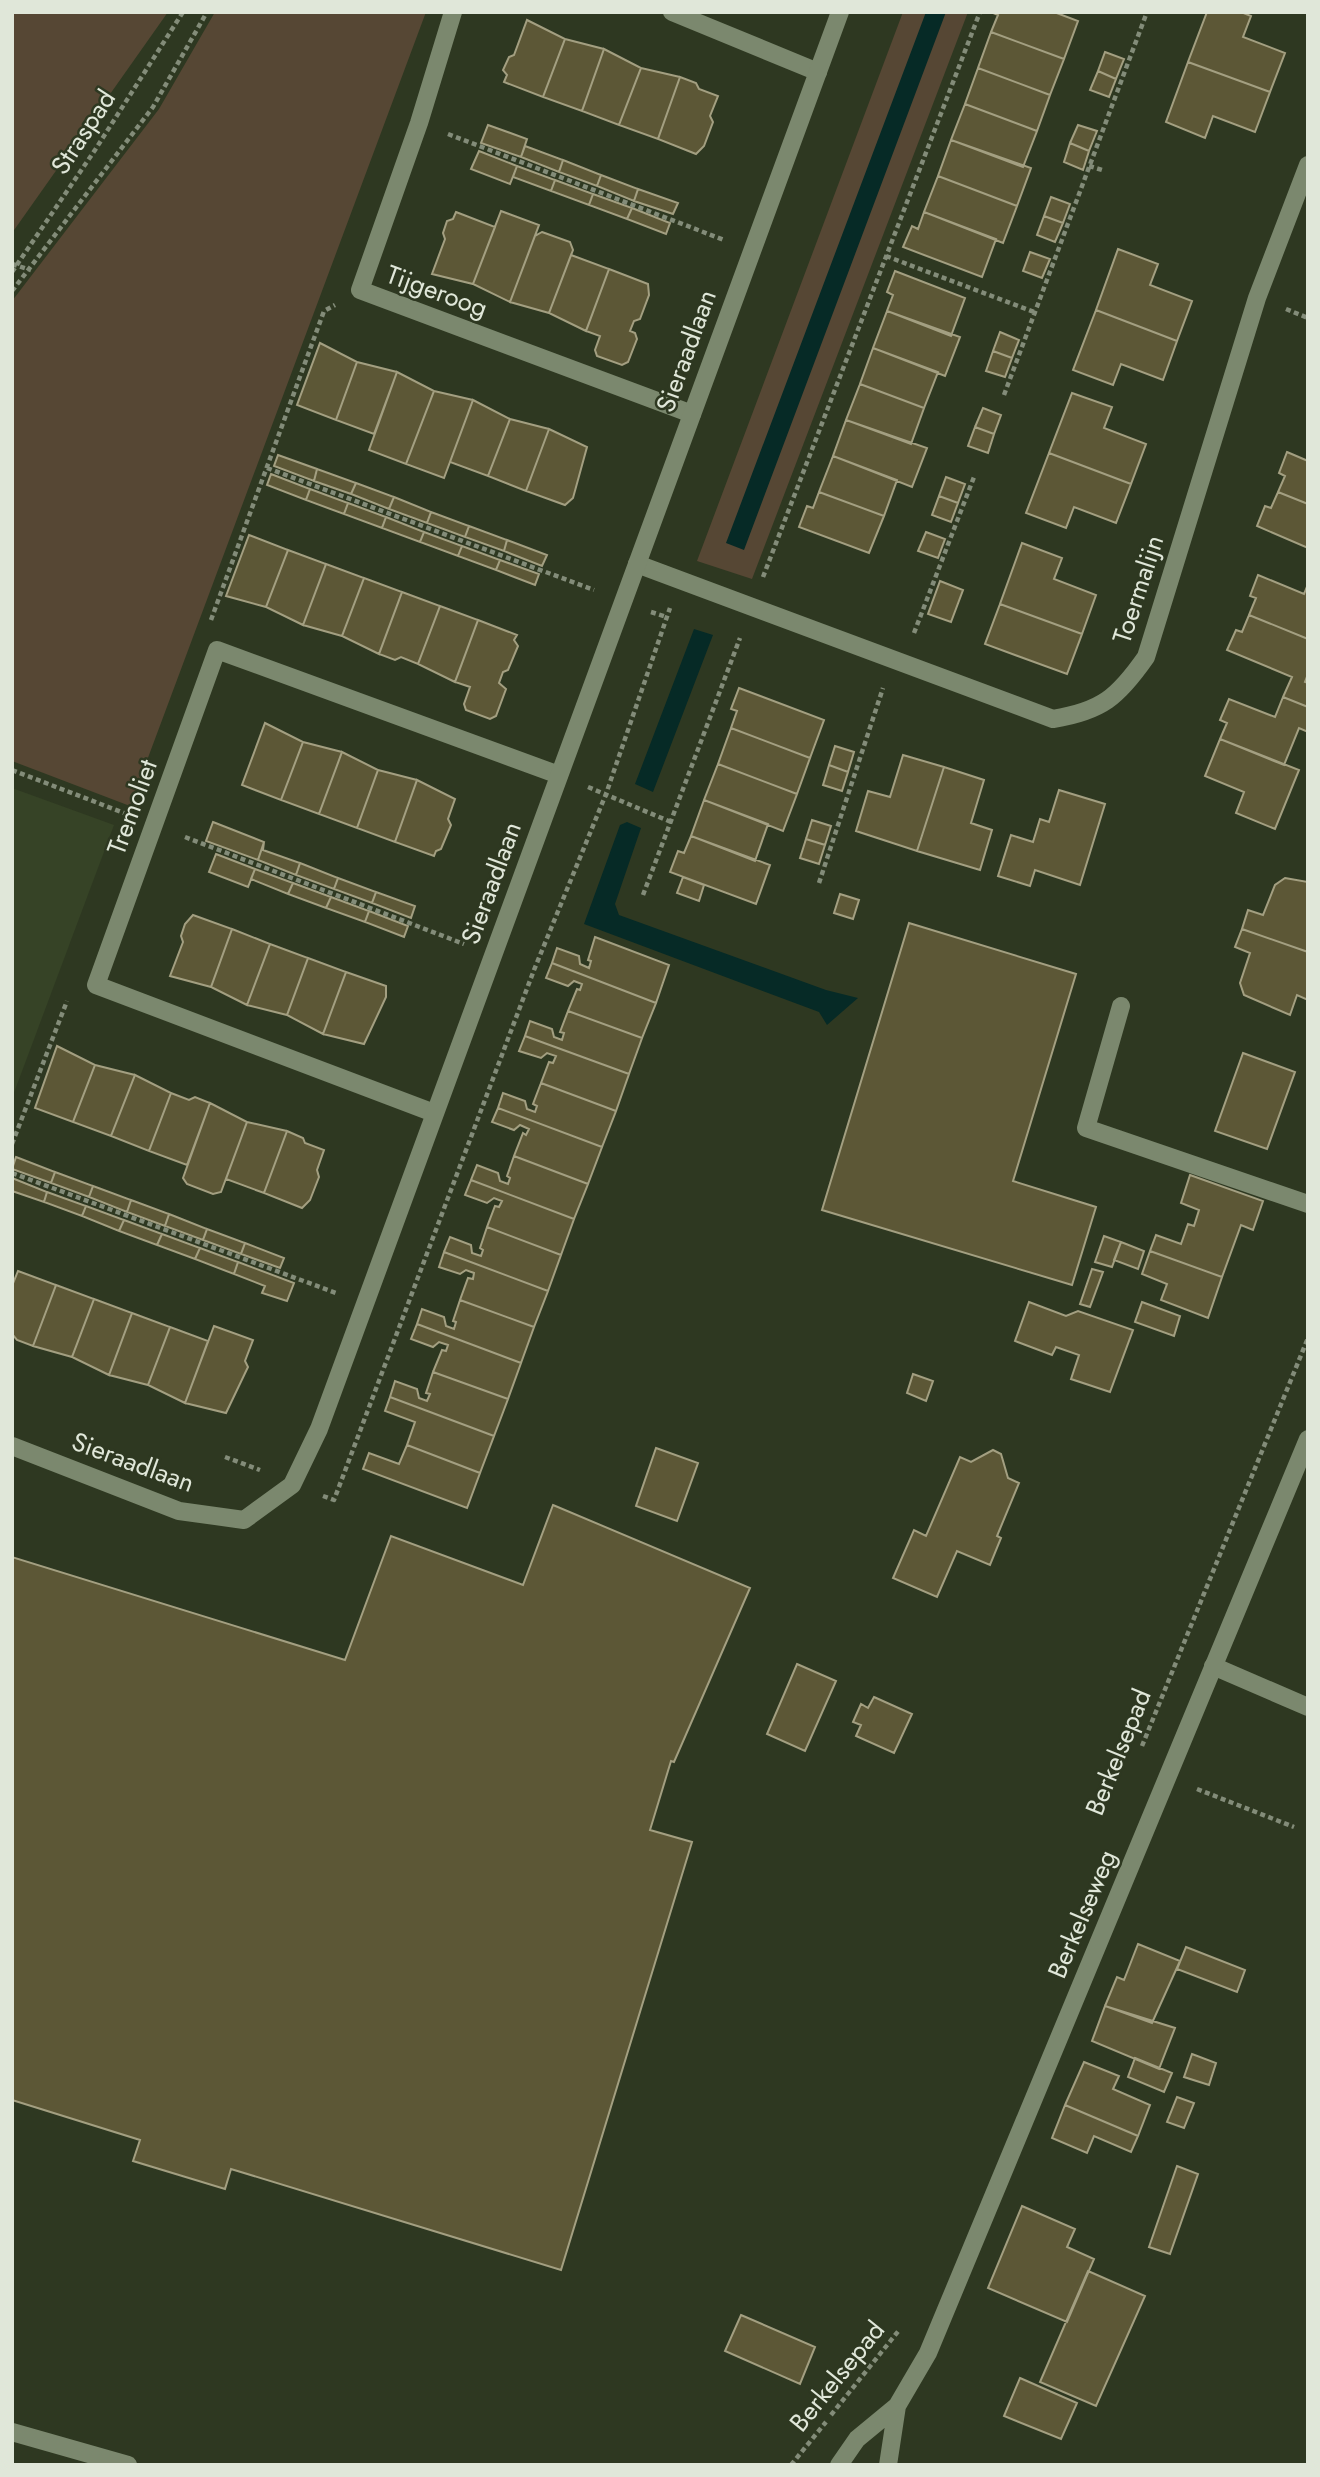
<svg xmlns="http://www.w3.org/2000/svg" width="1320" height="2477" font-family="Jost,sans-serif">
	<style>
		.built { fill: #364326 }
		.green { fill: #564734 }
		.water { fill: #062a26 }
		.building { fill: #5c5736; stroke: #a39f81; stroke-width: 2 }
		.lines { fill: none; stroke-linecap: round; stroke-linejoin: round }
		.path { stroke: #838c79; stroke-width: 4.5; stroke-dasharray: 5 3.5; stroke-linecap: butt }
		.service { stroke: #7b886e; stroke-width: 18 }
		.minor { stroke: #7b886e; stroke-width: 18 }
		.tertiary { stroke: #7b886e; stroke-width: 18 }
		.labels { text-anchor: middle; stroke-width: 5; stroke-linejoin: round; paint-order: stroke }
		.street-label { font-size: 26px; fill: #e0e7d9; stroke: #2e3821 }
	</style>
	<rect width="100%" height="100%" fill="#2e3821"/>
	<path class="built" d="M12 788 114 825 12 1098Z"/>
	<path class="green" d="M12 12H168L12 233Z
		M215 12H426L130 806 12 761V301L159 109Z
		M903 12H968L752 579 697 561Z"/>
	<path class="water" d="M926 12H946L744 550 726 543Z
		M694 629 713 635 653 792 635 784Z
		M627 822 641 828 615 904 619 915 826 990 858 998 827 1025 819 1012 584 924 620 825Z"/>
	<path class="building" d="M1054 12 1078 21 1064 59 991 32 998 15 991 12Z
		M1207 12H1241L1251 16 1243 37 1285 53 1270 92 1188 62Z
		M527 20 565 39 543 97 504 82 507 75 503 70 509 57 514 55Z
		M991 32 1064 59 1050 95 978 68Z
		M565 39 604 49 582 111 543 97Z
		M604 49 641 68 619 125 582 111Z
		M1105 52 1124 59 1116 79 1098 71Z
		M1188 62 1270 92 1255 132 1213 116 1205 138 1166 122Z
		M641 68 680 77 658 139 619 125Z
		M978 68 1050 95 1037 131 965 104Z
		M1098 71 1116 79 1109 97 1090 90Z
		M680 77 696 83 699 89 718 96 710 116 713 122 704 146 696 154 658 139Z
		M965 104 1037 131 1023 167 951 140Z
		M488 125 527 139 521 157 481 143Z
		M1078 125 1097 131 1089 151 1070 143Z
		M951 140 1031 168 1017 206 938 176Z
		M1070 143 1089 151 1083 170 1064 162Z
		M525 146 563 160 559 172 521 157Z
		M479 151 517 166 510 184 471 169Z
		M563 160 601 175 597 186 559 172Z
		M517 166 555 180 551 191 513 177Z
		M601 175 638 189 634 201 597 186Z
		M938 176 1017 206 1003 243 924 212Z
		M555 180 593 194 589 205 551 191Z
		M638 189 678 203 673 214 634 201Z
		M593 194 632 208 627 219 589 205Z
		M1051 197 1070 204 1063 223 1044 216Z
		M632 208 670 223 666 234 627 219Z
		M501 211 539 225 510 302 473 284Z
		M456 212 495 227 473 284 432 274 445 239 443 233 447 221 453 219Z
		M924 212 996 239 982 277 903 247 912 226 918 229Z
		M1044 216 1063 223 1055 242 1037 235Z
		M542 232 570 242 573 250 549 313 510 302 535 236Z
		M1118 249 1158 264 1150 285 1192 301 1177 341 1096 310Z
		M1030 252 1050 259 1042 278 1023 271Z
		M571 255 609 269 586 331 549 313Z
		M609 269 648 284 649 295 640 319 634 321 630 331 635 333 637 339 628 362 622 365 597 356 595 350 600 336 586 331Z
		M895 271 965 298 951 336 887 311 893 295 887 292Z
		M1096 310 1177 341 1163 380 1121 364 1113 385 1073 370Z
		M887 311 960 337 945 376 873 348Z
		M1000 332 1019 340 1012 358 993 351Z
		M320 343 357 362 336 420 297 405Z
		M873 348 938 372 924 408 860 384Z
		M993 351 1012 358 1005 377 986 371Z
		M357 362 397 372 374 434 336 420Z
		M397 372 434 391 406 464 369 450Z
		M860 384 924 408 911 444 846 420Z
		M434 391 473 400 444 478 406 464Z
		M1072 393 1112 407 1104 428 1146 444 1131 484 1049 453Z
		M473 400 510 419 488 476 450 462Z
		M983 408 1001 415 994 434 975 427Z
		M510 419 549 429 526 491 488 476Z
		M846 420 927 448 912 487 833 456Z
		M975 427 994 434 988 453 968 446Z
		M549 429 587 447 573 498 565 505 526 491Z
		M1287 452 1308 461V504L1278 492 1285 476 1279 473Z
		M1049 453 1131 484 1116 523 1074 507 1066 528 1026 513Z
		M278 455 317 469 314 481 274 466Z
		M833 456 897 480 884 516 819 492Z
		M317 469 356 483 351 494 314 481Z
		M271 474 310 489 306 500 267 485Z
		M946 477 965 484 958 503 939 496Z
		M356 483 394 497 389 509 351 494Z
		M310 489 348 503 344 514 306 500Z
		M819 492 884 516 869 553 799 527 807 506 813 508Z
		M1278 492 1308 504V548L1257 526 1265 506 1271 508Z
		M939 496 958 503 951 522 932 515Z
		M394 497 431 512 427 523 389 509Z
		M348 503 386 517 382 528 344 514Z
		M431 512 469 526 465 537 427 523Z
		M386 517 424 532 420 542 382 528Z
		M469 526 507 540 504 551 465 537Z
		M424 532 462 546 458 556 420 542Z
		M926 532 945 539 938 558 918 551Z
		M249 535 288 550 266 607 226 596Z
		M507 540 547 555 542 566 504 551Z
		M1022 543 1062 558 1054 579 1096 595 1082 634 1000 604Z
		M462 546 500 560 496 570 458 556Z
		M288 550 326 564 303 625 266 607Z
		M500 560 539 574 535 585 496 570Z
		M326 564 364 578 342 636 303 625Z
		M1258 575 1304 594 1308 584V639L1249 615 1256 598 1250 596Z
		M364 578 402 592 379 654 342 636Z
		M940 581 963 590 951 622 928 614Z
		M402 592 440 606 418 664 401 657 395 660 379 654Z
		M1000 604 1082 634 1067 674 985 644Z
		M440 606 478 620 455 682 418 664Z
		M1249 615 1308 639V674L1305 682 1308 683V707L1283 697 1292 677 1227 650 1236 630 1242 632Z
		M478 620 517 635 514 640 518 646 508 670 503 672 499 683 506 689 496 716 490 719 466 710 464 704 470 687 455 682Z
		M739 688 824 720 810 758 731 728 737 711 731 709Z
		M1283 697 1308 707V732L1299 728 1284 765 1220 739 1227 723 1220 720 1229 699 1275 717Z
		M265 723 303 742 281 800 242 785Z
		M731 728 810 758 797 794 718 764Z
		M1220 739 1299 770 1275 829 1236 813 1244 792 1205 776Z
		M303 742 342 752 319 814 281 800Z
		M835 746 854 752 848 772 829 765Z
		M342 752 378 770 357 828 319 814Z
		M903 755 944 767 917 851 856 831 868 791 890 797Z
		M718 764 797 794 783 831 704 800Z
		M829 765 848 772 842 791 823 785Z
		M944 767 984 780 971 823 992 830 980 870 917 851Z
		M378 770 417 780 395 842 357 828Z
		M417 780 455 799 448 819 451 825 441 849 436 851 434 856 395 842Z
		M1059 790 1105 804 1080 885 1035 870 1030 886 998 876 1011 835 1033 842 1040 819 1049 822Z
		M704 800 768 824 755 861 691 836Z
		M812 820 831 826 825 845 806 839Z
		M213 822 264 842 258 860 206 841Z
		M691 836 770 865 756 904 670 872 678 851 684 853Z
		M806 839 825 845 819 864 800 858Z
		M264 842 263 850 300 863 296 875 258 860Z
		M216 854 255 869 248 887 209 872Z
		M300 863 338 878 334 889 296 875Z
		M255 869 293 883 288 894 251 879Z
		M683 877 704 885 699 901 677 893Z
		M338 878 376 892 372 903 334 889Z
		M1285 878 1308 882V952L1242 929 1248 910 1263 915 1275 885Z
		M293 883 331 897 326 908 288 894Z
		M376 892 415 906 411 918 372 903Z
		M840 894 859 900 853 919 834 913Z
		M331 897 369 911 365 922 326 908Z
		M369 911 408 926 404 937 365 922Z
		M193 915 232 929 211 987 170 976 183 942 181 936 185 924Z
		M909 923 1076 974 1013 1181 1096 1207 1072 1285 822 1210Z
		M232 929 270 944 247 1005 211 987Z
		M1242 929 1308 952V1000L1297 995 1290 1015 1244 995 1240 983 1250 953 1235 947Z
		M595 937 669 965 656 1003 552 963 557 948 579 956 580 964 589 968 591 961 588 960Z
		M270 944 308 958 287 1015 247 1005Z
		M308 958 346 972 323 1034 287 1015Z
		M552 963 656 1003 642 1038 568 1011 577 989 580 990 582 984 574 981 568 986 546 978Z
		M346 972 386 986V997L364 1044 323 1034Z
		M568 1011 642 1038 629 1074 525 1036 530 1021 552 1029 554 1037 562 1040 564 1033 560 1032Z
		M525 1036 629 1074 616 1111 541 1083 549 1062 553 1063 556 1056 547 1053 541 1058 519 1051Z
		M57 1046 95 1065 73 1122 35 1108Z
		M1243 1053 1295 1072 1267 1149 1215 1131Z
		M95 1065 135 1075 111 1136 73 1122Z
		M135 1075 171 1093 149 1151 111 1136Z
		M541 1083 616 1111 602 1147 498 1108 503 1093 525 1101 527 1109 535 1112 537 1106 533 1104Z
		M171 1093 189 1100 195 1097 210 1103 187 1165 149 1151Z
		M210 1103 247 1122 221 1192 213 1194 187 1184 183 1178Z
		M498 1108 602 1147 588 1184 514 1156 523 1133 526 1135 529 1129 520 1125 514 1130 492 1122Z
		M247 1122 287 1131 264 1193 226 1179Z
		M287 1131 303 1138 305 1143 324 1150 317 1170 319 1177 310 1200 302 1208 264 1193Z
		M514 1156 588 1184 574 1219 471 1180 477 1165 498 1173 500 1181 508 1184 510 1178 507 1176Z
		M16 1157 55 1172 51 1183 12 1169Z
		M55 1172 93 1186 89 1197 51 1183Z
		M1190 1175 1263 1201 1253 1230 1241 1225 1222 1277 1150 1251 1156 1235 1181 1244 1188 1224 1194 1226 1199 1210 1181 1203Z
		M12 1178 47 1192 44 1202 12 1191Z
		M471 1180 574 1219 561 1255 487 1227 495 1206 499 1207 502 1201 494 1198 487 1203 465 1195Z
		M93 1186 131 1200 127 1212 89 1197Z
		M47 1192 86 1206 82 1216 44 1202Z
		M131 1200 169 1214 165 1226 127 1212Z
		M86 1206 124 1220 119 1231 82 1216Z
		M169 1214 207 1229 203 1240 165 1226Z
		M124 1220 162 1234 157 1245 119 1231Z
		M487 1227 561 1255 548 1291 444 1252 450 1237 471 1245 472 1253 481 1256 483 1250 480 1248Z
		M207 1229 245 1243 241 1254 203 1240Z
		M162 1234 200 1248 195 1259 157 1245Z
		M1104 1236 1121 1242 1112 1267 1095 1262Z
		M1121 1242 1144 1251 1138 1269 1114 1260Z
		M245 1243 284 1258 280 1268 241 1254Z
		M200 1248 238 1262 234 1274 195 1259Z
		M1150 1251 1222 1277 1208 1318 1161 1300 1167 1284 1142 1274Z
		M444 1252 548 1291 534 1327 460 1300 468 1278 473 1279 474 1273 466 1270 460 1274 439 1267Z
		M238 1262 294 1283 287 1301 262 1293 265 1286 234 1274Z
		M1092 1269 1103 1272 1090 1307 1080 1304Z
		M18 1271 56 1285 33 1346 17 1340 12 1334V1286Z
		M56 1285 94 1299 72 1357 33 1346Z
		M94 1299 132 1313 109 1375 72 1357Z
		M460 1300 534 1327 521 1363 417 1324 422 1309 444 1317 446 1326 454 1329 456 1322 453 1321Z
		M1029 1302 1066 1316 1078 1311 1133 1330 1110 1392 1071 1379 1079 1355 1056 1347 1052 1355 1015 1341Z
		M1142 1302 1180 1316 1174 1336 1135 1322Z
		M132 1313 170 1327 148 1385 109 1375Z
		M417 1324 521 1363 508 1399 433 1372 442 1350 446 1351 448 1345 439 1342 433 1347 411 1339Z
		M214 1326 253 1340 245 1361 248 1367 226 1413 185 1403Z
		M170 1327 208 1341 185 1403 148 1385Z
		M433 1372 508 1399 494 1436 390 1397 395 1381 417 1389 419 1398 427 1401 430 1394 426 1393Z
		M913 1374 933 1381 926 1401 907 1393Z
		M390 1397 494 1436 480 1473 407 1445 415 1422 385 1411Z
		M407 1445 480 1473 467 1508 363 1469 369 1453 399 1464Z
		M656 1448 698 1463 677 1521 636 1506Z
		M993 1450 1001 1454 1008 1478 1019 1483 997 1536 1001 1538 990 1565 957 1551 937 1597 893 1578 914 1530 926 1536 960 1457 971 1462Z
		M553 1505 750 1588 674 1762 671 1761 650 1830 692 1842 561 2270 231 2169 225 2189 133 2161 140 2140 12 2100V1557L345 1660 391 1536 523 1585Z
		M797 1664 836 1681 805 1751 767 1734Z
		M874 1697 912 1714 894 1753 856 1736 861 1725 853 1722 861 1704 868 1708Z
		M1138 1944 1180 1961 1152 2023 1105 2006 1117 1977 1124 1980Z
		M1186 1947 1245 1970 1237 1992 1177 1969Z
		M1105 2006 1175 2028 1159 2069 1092 2041Z
		M1192 2054 1216 2063 1209 2085 1184 2077Z
		M1135 2058 1172 2073 1164 2092 1128 2077Z
		M1084 2062 1119 2076 1113 2089 1150 2105 1138 2136 1065 2105Z
		M1177 2097 1194 2103 1184 2128 1167 2122Z
		M1065 2105 1138 2136 1131 2152 1094 2136 1087 2153 1052 2138Z
		M1177 2166 1198 2174 1170 2254 1149 2247Z
		M1022 2206 1075 2229 1067 2247 1094 2259 1067 2322 988 2288Z
		M1088 2271 1145 2296 1096 2406 1040 2382Z
		M741 2315 815 2347 800 2384 725 2351Z
		M1020 2378 1077 2403 1061 2439 1004 2416Z"/>
	<g class="lines">
		<path class="path" d="M448 134 724 240
			M1089 166 1102 170
			M886 256 1034 312
			M12 264 31 270
			M12 272 95 150 183 12
			M12 291 153 107 207 12
			M1286 309 1308 318
			M1004 395 1147 12
			M267 468 594 590
			M763 577 980 12
			M651 612 667 617
			M211 620 324 311 335 305
			M914 633 974 477
			M12 770 124 813
			M588 787 671 822
			M185 837 464 944
			M819 883 883 688
			M643 895 740 638
			M12 1144 67 1001
			M12 1173 336 1293
			M225 1457 260 1470
			M323 1496 334 1500 534 970 606 794 670 608
			M1142 1746 1308 1338
			M1197 1789 1294 1827
			M831 2415 900 2329
			M791 2465 826 2422"/>
		<path class="service" d="M1121 1006 1086 1128 1308 1204
			M1213 1666 1308 1707"/>
		<path class="minor" d="M453 12 419 123 360 290 692 414
			M672 12 818 72
			M637 564 1053 719C1102 711 1118 697 1146 657L1257 298 1308 165
			M434 1113 96 985 217 650 559 775
			M12 2432 128 2465"/>
		<path class="tertiary" d="M12 1446 179 1511 244 1520 292 1485 319 1429 840 12
			M839 2465 857 2439 897 2406 928 2353 1308 1439
			M888 2465 897 2406"/>
	</g>
	<g class="labels">
		<g class="street-label">
			<text transform="translate(83 132) rotate(-57)" y="9">Straspad</text>
			<text transform="translate(437 291) rotate(20)" y="9">Tijgeroog</text>
			<text transform="translate(686 351) rotate(-70)" y="9">Sieraadlaan</text>
			<text transform="translate(1138 589) rotate(-72)" y="9">Toermalijn</text>
			<text transform="translate(132 807) rotate(-70)" y="9">Tremoliet</text>
			<text transform="translate(491 883) rotate(-70)" y="9">Sieraadlaan</text>
			<text transform="translate(133 1462) rotate(20)" y="9">Sieraadlaan</text>
			<text transform="translate(1118 1752) rotate(-68)" y="9">Berkelsepad</text>
			<text transform="translate(1082 1914) rotate(-67)" y="9">Berkelseweg</text>
			<text transform="translate(837 2376) rotate(-51)" y="9">Berkelsepad</text>
		</g>
	</g>
	<rect width="1320" height="2477" fill="none" stroke="#e0e7d9" stroke-width="28"/>
</svg>
